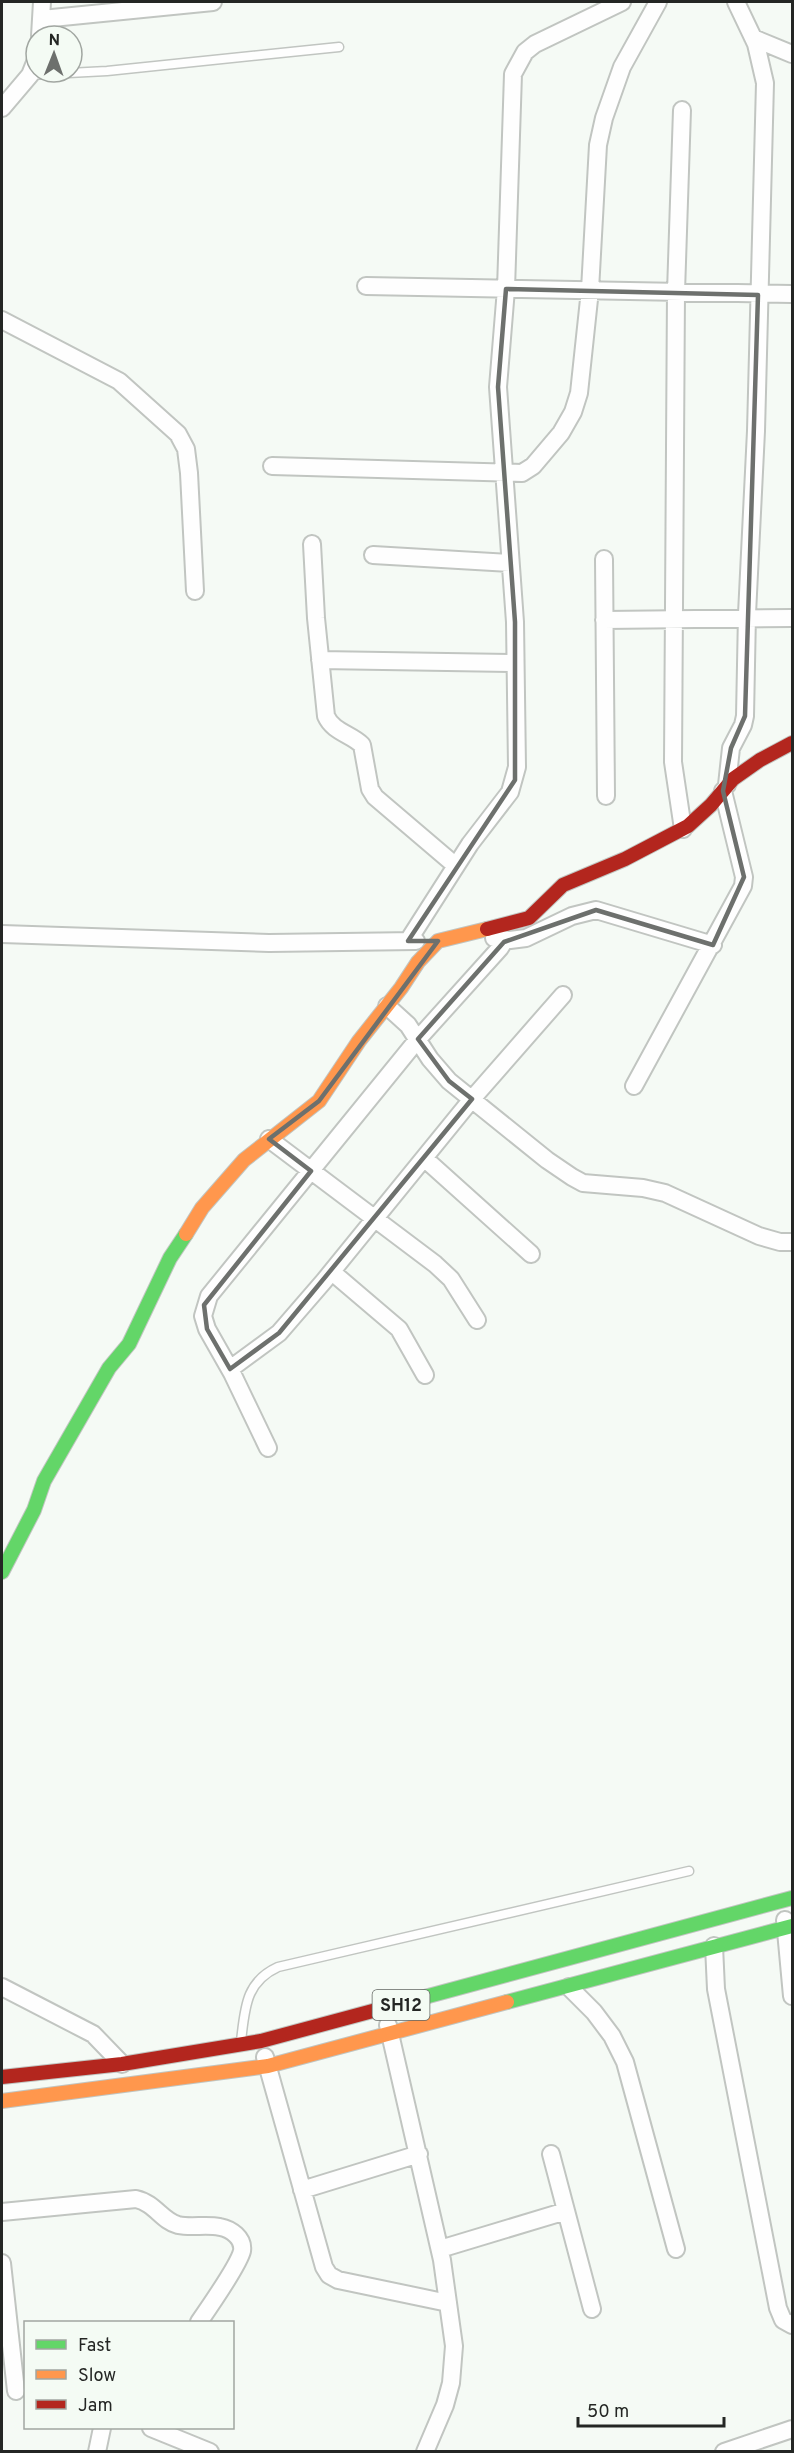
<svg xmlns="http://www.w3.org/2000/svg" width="794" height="2453" font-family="Overpass,sans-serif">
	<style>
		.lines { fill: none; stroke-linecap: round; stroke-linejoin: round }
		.lane-casing { stroke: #c1c5c1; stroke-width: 11 }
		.street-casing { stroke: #c1c5c1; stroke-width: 20 }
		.fast-casing { stroke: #c1c5c1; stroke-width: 16 }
		.slow-casing { stroke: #c1c5c1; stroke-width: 16 }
		.jam-casing { stroke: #c1c5c1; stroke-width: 16 }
		.lane { stroke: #fefefe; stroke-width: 8 }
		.street { stroke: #fefefe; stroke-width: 16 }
		.fast { stroke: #63d668; stroke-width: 14 }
		.slow { stroke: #ff974d; stroke-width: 14 }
		.jam { stroke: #b3261e; stroke-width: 14 }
		.marked { fill: none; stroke: #6d706d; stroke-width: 4.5; stroke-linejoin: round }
		.labels { text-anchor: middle; stroke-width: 4.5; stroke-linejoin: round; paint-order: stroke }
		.shield { fill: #f4fbf4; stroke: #626662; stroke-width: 1.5 }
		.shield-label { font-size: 18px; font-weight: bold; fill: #242624 }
	</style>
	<rect width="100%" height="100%" fill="#f5faf5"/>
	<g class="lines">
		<defs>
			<path id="lane" d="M30 75 107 71 339 47
				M241 2041C245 2009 245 1982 278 1967L689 1871"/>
			<path id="street" d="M42 19 213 2
				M40 36 42 2
				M753 38 792 54
				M2 108 30 75 36 60
				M682 110 676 292 673 762 683 829
				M366 286 792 294
				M2 320 119 381 178 434 186 449 189 473 195 591
				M272 466 522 473 533 466 561 433 573 412 579 393 590 290 598 145 604 118 622 67 658 2
				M312 544 316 618 326 716C333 732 351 734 362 745L370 789 375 797 456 866
				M373 555 510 563
				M604 559 606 796
				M604 620 792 618
				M320 660 515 663
				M727 785 731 748 743 725 745 716 747 614 756 431 765 83 756 44 736 2
				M2 934 269 943 416 941
				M494 938 510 940 526 938 572 916 596 910 713 945
				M408 941 470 844 510 792 517 767 515 622 498 387 506 289 513 74 525 52 535 44 622 2
				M387 1006 408 1025 430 1059 449 1081 547 1160 572 1177 583 1183 643 1188 665 1193 759 1236 780 1242H792
				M634 1086 743 886 744 877 723 791
				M269 1139 435 1264 451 1279 477 1320
				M424 1158 531 1254
				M332 1272 399 1329 425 1375
				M230 1369 279 1333 324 1281 472 1099 563 995
				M268 1448 232 1373 207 1329 203 1316 209 1296 418 1039 500 948 505 940
				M785 1920 792 1996
				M714 1946 716 1989 778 2308 783 2320 792 2325
				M2 1987 93 2034 122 2064
				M569 1987 594 2012 612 2036 625 2062 676 2249
				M388 2025 442 2260 454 2346 451 2383 445 2405 425 2452
				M265 2057 324 2267 329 2275 338 2280 448 2303
				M551 2154 592 2309
				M302 2190 419 2154
				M2 2212 136 2199C155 2203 162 2221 178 2225 192 2228 206 2224 220 2227 231 2229 244 2238 242 2251 239 2264 208 2309 199 2322
				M440 2249 566 2211
				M2 2263 16 2391
				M151 2428 210 2452
				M97 2452 102 2428
				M724 2452 792 2429"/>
			<path id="fast" d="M2 1572 34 1510 44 1481 109 1368 129 1344 170 1258 186 1234
				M421 1998 792 1898
				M507 2002 792 1926"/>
			<path id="slow" d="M186 1234 202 1208 244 1160 319 1101 359 1041 401 988 418 962 438 941 487 929
				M2 2101 268 2066 507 2002"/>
			<path id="jam" d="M487 929 529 918 563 885 625 859 688 826 711 805 733 779 760 760 792 743
				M2 2077 122 2064 261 2041 421 1998"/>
		</defs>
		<use href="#lane" class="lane-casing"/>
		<use href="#street" class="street-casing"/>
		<use href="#fast" class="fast-casing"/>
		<use href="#slow" class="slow-casing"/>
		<use href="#jam" class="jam-casing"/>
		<use href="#lane" class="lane"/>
		<use href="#street" class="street"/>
		<use href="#fast" class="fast"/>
		<use href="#slow" class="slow"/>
		<use href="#jam" class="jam"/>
	</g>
	<path class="marked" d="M506 289 758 295 745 716 731 748 723 791 744 877 713 945 596 910 504 942 418 1039 449 1081 472 1099 279 1333 230 1369 207 1329 204 1305 311 1171 269 1139 319 1101 438 941H408L515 780V622L498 387Z"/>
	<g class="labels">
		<rect class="shield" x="372.5" y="1990" width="57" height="30" rx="4.5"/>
		<g class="shield-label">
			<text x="401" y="2011">SH12</text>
		</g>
	</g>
	<rect width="794" height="2453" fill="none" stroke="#242624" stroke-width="6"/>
	<rect x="24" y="2321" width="210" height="108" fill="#f4fbf4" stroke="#a1a6a1" stroke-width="1.5"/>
	<rect x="36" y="2340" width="30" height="9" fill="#63d668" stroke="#a1a6a1" stroke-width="1.5"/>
	<text x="78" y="2351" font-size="18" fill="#242624">Fast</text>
	<rect x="36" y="2370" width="30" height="9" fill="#ff974d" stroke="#a1a6a1" stroke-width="1.5"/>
	<text x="78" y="2381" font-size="18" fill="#242624">Slow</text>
	<rect x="36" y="2400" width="30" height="9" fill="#b3261e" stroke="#a1a6a1" stroke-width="1.5"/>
	<text x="78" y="2411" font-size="18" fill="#242624">Jam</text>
	<g transform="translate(54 54) rotate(1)"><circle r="28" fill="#f4fbf4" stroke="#a1a6a1" stroke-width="1.5"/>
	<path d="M0-4.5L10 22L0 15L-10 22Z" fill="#6d706d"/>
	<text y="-9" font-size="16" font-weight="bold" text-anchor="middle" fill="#242624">N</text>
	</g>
	<path d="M578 2417v9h146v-9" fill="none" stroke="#242624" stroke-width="3"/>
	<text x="587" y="2417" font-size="18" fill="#242624" stroke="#f4fbf4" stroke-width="4.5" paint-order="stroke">50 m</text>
</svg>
